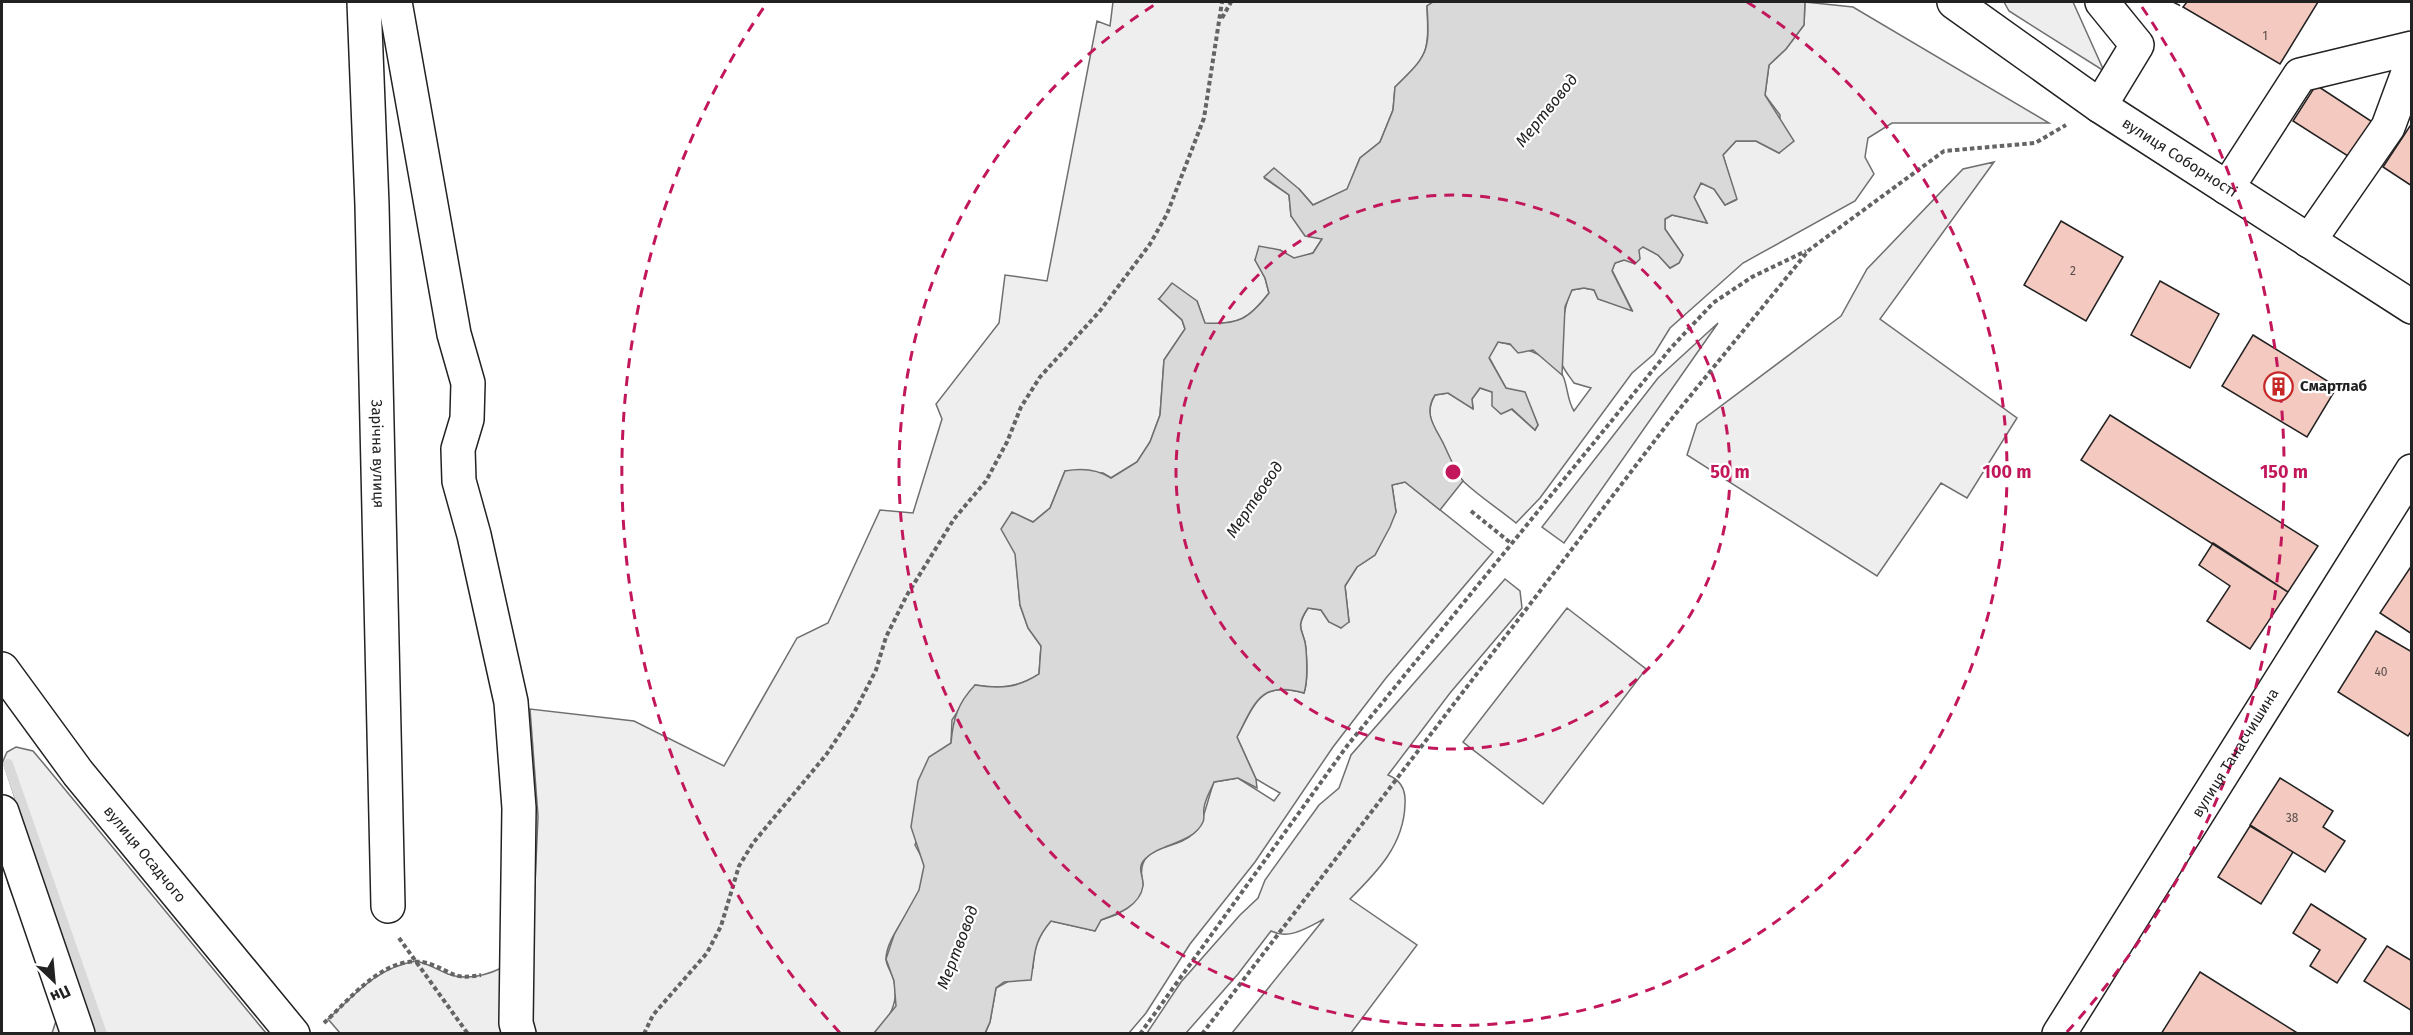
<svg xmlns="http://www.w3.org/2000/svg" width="2413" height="1035" font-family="'Fira Sans',sans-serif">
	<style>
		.green { fill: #eee; stroke: #6f6f6f; stroke-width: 1.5 }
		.water { fill: #d9d9d9; stroke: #6f6f6f; stroke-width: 1.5 }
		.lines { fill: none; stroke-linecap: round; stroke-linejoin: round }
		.stream { stroke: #d9d9d9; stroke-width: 10 }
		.building { fill: #f3c9c0; stroke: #222; stroke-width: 1.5 }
		.minor-casing { stroke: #222; stroke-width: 36 }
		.major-casing { stroke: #222; stroke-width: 36 }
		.path { stroke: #646464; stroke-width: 4; stroke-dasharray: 4.5 3; stroke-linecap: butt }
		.minor { stroke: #fff; stroke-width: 33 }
		.major { stroke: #fff; stroke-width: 33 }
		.fence { stroke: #222; stroke-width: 1.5; stroke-dasharray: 8 3; stroke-linecap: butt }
		.ring { fill: none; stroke: #c2185b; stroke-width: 3; stroke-dasharray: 10 8 }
		.labels { text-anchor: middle; stroke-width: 4.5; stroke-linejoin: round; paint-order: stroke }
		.number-label { font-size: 12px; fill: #564c4a }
		.street-label { font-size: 15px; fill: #222; stroke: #fff }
		.poi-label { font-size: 15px; font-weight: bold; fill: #222; stroke: #fff; text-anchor: start }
		.water-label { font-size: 16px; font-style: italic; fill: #222; stroke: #fff }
		.centre { fill: #c2185b; stroke: #fff; stroke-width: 3 }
		.ring-label { font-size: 18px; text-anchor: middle; font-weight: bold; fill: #c2185b; stroke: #fff; stroke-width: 4.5; stroke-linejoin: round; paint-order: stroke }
	</style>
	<rect width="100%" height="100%" fill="#fff"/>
	<path class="green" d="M1113 2H1433L1427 6C1429 52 1429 55 1395 87L1393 110 1380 142 1360 158 1347 190 1313 205 1299 189 1264 178 1289 195 1291 216 1322 239 1313 253 1294 259 1280 250 1255 260 1265 278 1269 293C1248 320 1240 324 1205 324L1197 301 1159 299 1182 320 1185 329 1164 360 1160 415 1150 442 1137 462 1111 478 1103 473 1065 471 1050 508 1033 522 1012 513 1020 605 1028 628 1041 646 1039 674C1017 688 1000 689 975 685L952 720 951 744 915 845C918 851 924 859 924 866 927 898 886 932 886 959 886 966 893 974 894 981 899 1003 890 1018 874 1034H533L529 1022 538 816 530 709 634 721 724 766 797 638 828 623 880 510 913 513 942 419 936 404 999 323 1005 275 1047 281 1097 21 1110 26Z
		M1805 2 1853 7 2049 123H1892L1868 138 1865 157 1874 174 1855 201 1743 263 1670 328 1654 354 1632 373 1540 498 1516 523C1499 509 1480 497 1464 482 1453 472 1451 459 1444 446 1435 429 1423 414 1435 395L1448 393 1473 408 1472 399 1480 388 1492 392 1535 430 1538 425 1532 411 1506 388 1489 357 1498 342C1519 346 1552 355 1563 376 1568 387 1567 400 1574 411L1591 388 1574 383C1570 377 1563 369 1561 362 1558 348 1564 302 1572 290L1584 288 1594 290 1598 299 1632 310 1612 270 1615 263 1624 260 1643 246 1658 255 1670 268 1679 263 1683 255 1665 229V219L1672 215 1707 223 1694 197 1701 183 1714 189 1725 205 1736 200 1723 155 1736 141H1756L1779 153 1780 115 1765 95 1769 65 1786 49 1804 25Z
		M2004 2H2073L2104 71 2009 11Z
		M1994 162 1880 319 2017 418 1967 498 1941 483 1877 576 1687 455 1697 424 1841 316 1867 269 1963 169Z
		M1718 323 1564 543 1542 527 1658 378Z
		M1405 482 1493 552 1386 678 1333 747 1255 862 1190 944 1146 1013 1129 1033 985 1034 990 1022 996 988 1033 968C1034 947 1038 936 1051 921L1095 931 1101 920 1118 914 1143 885C1133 841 1174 853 1194 833 1204 823 1208 797 1214 782L1238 778 1274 801 1280 793 1256 779 1237 737C1255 703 1261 680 1304 693 1308 682 1307 662 1306 649 1305 629 1293 631 1308 608L1321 610 1329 622H1349L1345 586 1357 567 1375 555 1396 512 1392 485Z
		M1505 579 1520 591 1522 608 1450 693 1388 775C1401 780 1406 790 1405 804 1404 845 1377 872 1350 899L1417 945 1351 1033H1232L1324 919C1307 928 1289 940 1271 931L1238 974 1186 1033H1147L1181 982 1240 915 1258 898 1265 880 1319 805 1339 788 1351 755Z
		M1567 608 1646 669 1543 804 1463 742Z
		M16 747 33 751 44 764 266 1033H52L57 1018 18 907C0 872 2 860 25 829L3 761 7 752Z
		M416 961C429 964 436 969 448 974 466 981 489 975 505 966L511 1033H340L328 1019C357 993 376 968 416 961Z"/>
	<path class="water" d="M1433 2H1805L1804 25 1786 49 1769 65 1765 95 1794 141 1779 153 1756 141H1736L1723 155 1737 199 1725 205 1714 189 1701 183 1694 197 1707 223 1672 215 1665 219V229L1683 255 1679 263 1670 268 1658 255 1643 247 1639 250 1640 259 1635 264 1624 260 1615 263 1612 271 1632 311 1598 299 1594 290 1584 288 1572 290 1565 307 1562 375 1533 350 1518 353 1510 344 1498 342 1489 358 1506 388 1525 392 1538 425 1535 430 1512 409 1501 414 1492 406V392L1480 388 1472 399 1473 409 1448 393 1435 395C1422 415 1437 429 1445 447 1451 460 1455 470 1463 481L1440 510 1405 482 1392 485 1396 512 1390 527 1375 555 1357 567 1345 586 1349 622 1341 628 1329 622 1321 610 1308 608C1293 630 1305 630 1306 649 1307 662 1308 681 1304 693 1261 680 1255 702 1237 737L1256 779 1257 788 1238 778 1214 782C1211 790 1205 799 1204 808 1203 812 1205 818 1203 822 1193 844 1160 843 1145 859 1136 868 1144 876 1143 886 1140 906 1118 914 1101 920L1095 931 1051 921C1033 942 1035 954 1031 980L1004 982 996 988 990 1022 985 1033H874L896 1006 894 981 886 959 894 935 919 890 924 866 911 827 918 781 929 757 951 743C953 718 958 703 975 685 1000 689 1018 688 1039 674L1041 646 1028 628 1020 605 1015 554 1001 529 1012 512 1033 522 1050 508 1065 471C1081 468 1097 469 1111 478L1137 462 1150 442 1160 415 1164 360 1185 329 1182 320 1159 299 1172 283 1197 301 1205 323C1238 325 1249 319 1269 293L1265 278 1255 260 1259 246 1280 250 1294 258 1313 253 1322 239 1305 236 1291 216 1289 195 1264 177 1274 168 1299 189 1313 205 1347 189 1360 158 1380 142 1393 110 1395 87C1428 55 1430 52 1427 6Z"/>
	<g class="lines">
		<path class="stream" d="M8 764 102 1034"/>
	</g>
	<path class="building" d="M2187 2H2318L2280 64 2183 7Z
		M2316 85 2374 123 2351 158 2293 121Z
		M2412 123V186L2383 167Z
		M2061 221 2123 257 2086 321 2024 285Z
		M2160 281 2219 314 2190 368 2131 335Z
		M2253 335 2337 387 2307 437 2222 386Z
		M2110 415 2318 546 2288 592 2081 460Z
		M2213 543 2288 592 2250 649 2207 621 2230 586 2199 565Z
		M2412 565V634L2380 613Z
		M2376 631 2412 652V730L2408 736 2338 692Z
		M2280 778 2333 811 2323 827 2345 841 2325 872 2250 825Z
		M2250 826 2293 852 2261 904 2218 877Z
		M2311 904 2366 939 2337 983 2310 966 2320 950 2293 933Z
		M2387 946 2412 961V1011L2364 981Z
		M2200 972 2299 1034H2161Z"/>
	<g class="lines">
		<defs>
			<g id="minor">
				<path id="s1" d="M364 2 372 205 388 906"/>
				<path d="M395 2 454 334 468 383 467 419 458 449 459 481 474 535 511 702 519 808 516 1023 519 1034"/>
				<path id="s2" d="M1954 2 2100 106 2412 307"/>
				<path d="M2100 106 2137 45 2102 2"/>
				<path d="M2227 188 2300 75 2412 48"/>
				<path d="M2309 241 2388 127 2412 62"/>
				<path d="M2 812 78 1034"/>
				<path id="s3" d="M2059 1034 2412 471"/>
			</g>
			<g id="major">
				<path id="s4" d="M2 669 78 773 293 1034"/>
			</g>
		</defs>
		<use href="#minor" class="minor-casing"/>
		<use href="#major" class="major-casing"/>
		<path class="path" d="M1222 18 1231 2
			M1471 511 1512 544
			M399 938 468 1034
			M324 1023C352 997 390 948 433 965 454 973 454 980 481 975
			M644 1034 653 1015 707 953 721 926 739 866 753 843 826 755 854 713 876 670 886 637 907 595 954 519 986 481 1007 442 1021 407 1040 377 1099 312 1150 244 1167 214 1204 118 1222 2
			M1140 1034 1347 746 1670 349 1713 303 1752 277 1806 251
			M1202 1034 1669 422 1809 250 1944 151 2035 143 2066 125"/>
		<use href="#minor" class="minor"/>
		<use href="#major" class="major"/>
		<path class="fence" d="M2173 2 2183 7"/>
	</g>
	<g class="ring">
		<circle cx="1453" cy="472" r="277"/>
		<path d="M1747 2A554 554 0 1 1 1159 2"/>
		<path d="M840 1033A831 831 0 0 1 764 7M2142 7A831 831 0 0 1 2066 1033"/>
	</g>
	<defs>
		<symbol id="building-ring" viewBox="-11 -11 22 22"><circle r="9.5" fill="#fff" stroke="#c62828" stroke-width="1.5"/><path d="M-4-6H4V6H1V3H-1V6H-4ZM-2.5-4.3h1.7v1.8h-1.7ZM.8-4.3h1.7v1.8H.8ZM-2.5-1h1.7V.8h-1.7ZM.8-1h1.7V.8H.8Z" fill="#c62828"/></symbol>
	</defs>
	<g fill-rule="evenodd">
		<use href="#building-ring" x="2262" y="370" width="33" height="33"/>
	</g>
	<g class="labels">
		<g class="number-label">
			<text x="2265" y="40">1</text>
			<text x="2073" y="275">2</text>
			<text x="2381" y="676">40</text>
			<text x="2292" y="822">38</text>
		</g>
		<g class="street-label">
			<text dy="5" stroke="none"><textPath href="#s2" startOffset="274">вулиця Соборності</textPath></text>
			<text dy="5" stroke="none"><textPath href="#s1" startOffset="452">Зарічна вулиця</textPath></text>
			<text dy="5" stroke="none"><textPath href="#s3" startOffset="332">вулиця Танасчишина</textPath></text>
			<text dy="5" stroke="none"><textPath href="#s4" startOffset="234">вулиця Осадчого</textPath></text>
		</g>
		<g class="poi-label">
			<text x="2300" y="391">Смартлаб</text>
		</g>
		<g class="water-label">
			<text transform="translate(1546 110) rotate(-51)" y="6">Мертвовод</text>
			<text transform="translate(1254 499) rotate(-56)" y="6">Мертвовод</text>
			<text transform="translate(957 947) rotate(-69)" y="6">Мертвовод</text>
		</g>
	</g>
	<circle cx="1453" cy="472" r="9" class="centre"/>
	<g class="ring-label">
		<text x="1730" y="478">50 m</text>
		<text x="2007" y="478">100 m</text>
		<text x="2284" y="478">150 m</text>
	</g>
	<rect width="2413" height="1035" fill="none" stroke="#222222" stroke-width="6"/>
	<g transform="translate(54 981) rotate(154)" stroke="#ffffff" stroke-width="4.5" paint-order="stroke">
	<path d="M0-4.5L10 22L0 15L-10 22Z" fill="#222222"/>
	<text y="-9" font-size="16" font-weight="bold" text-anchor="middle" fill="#222222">Пн</text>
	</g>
</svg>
